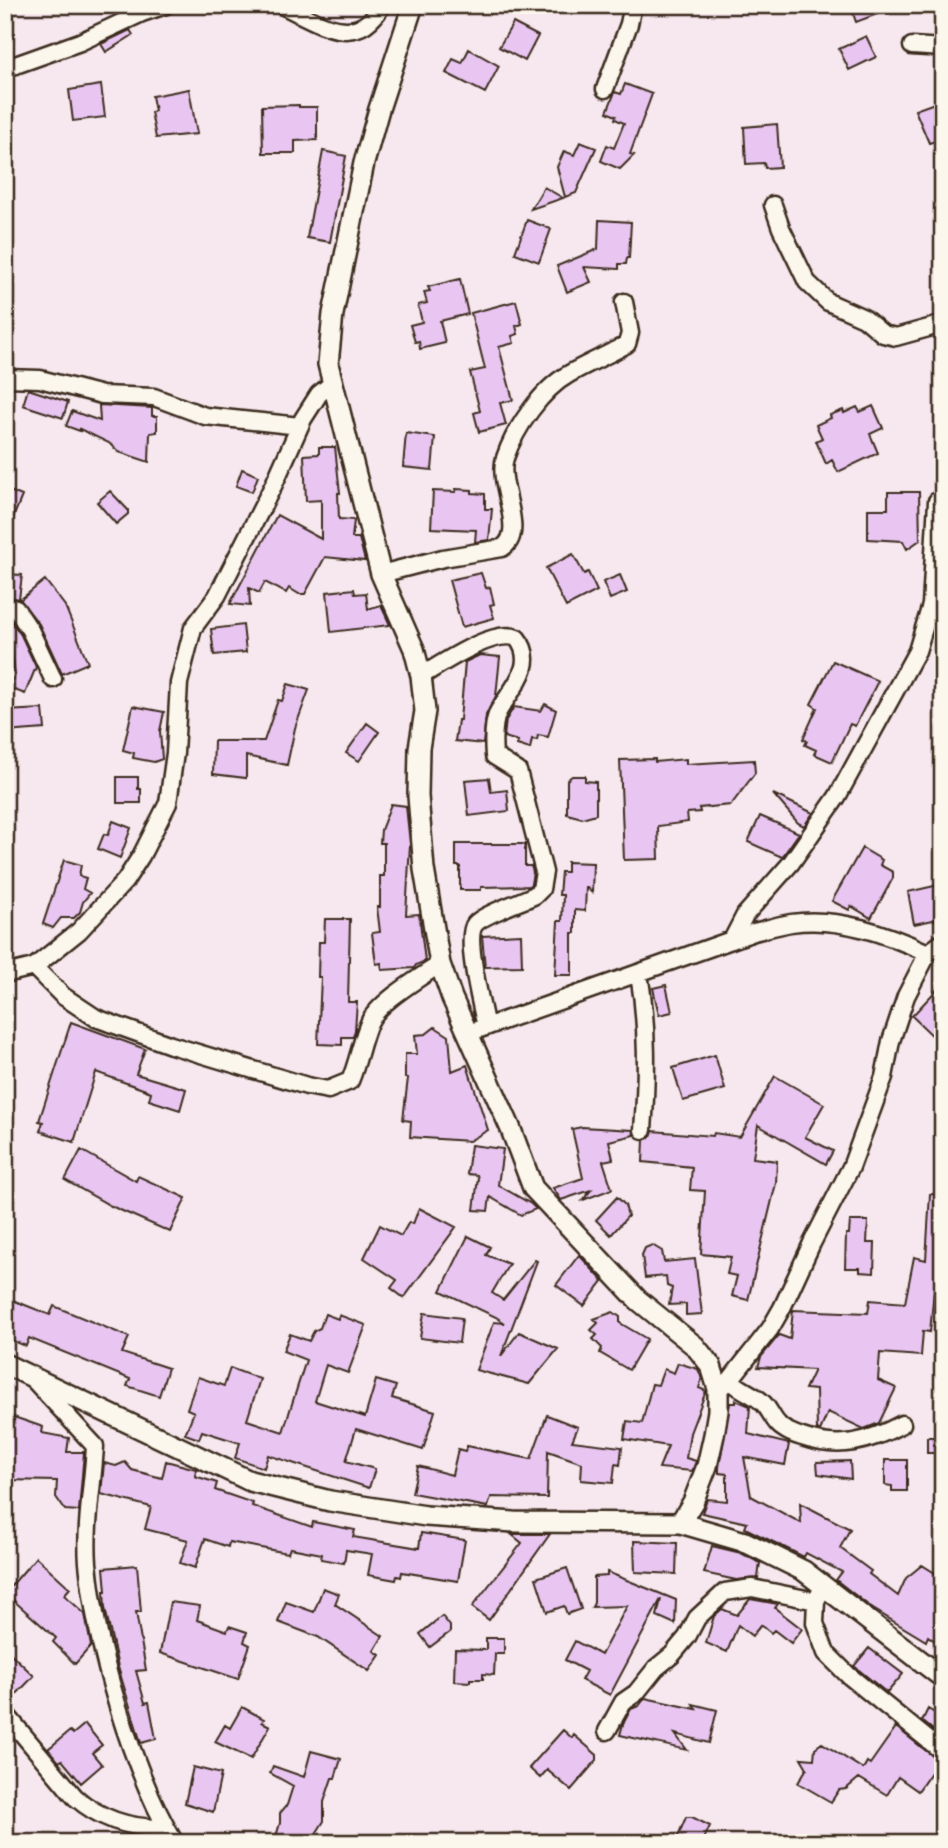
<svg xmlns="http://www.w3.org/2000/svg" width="948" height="1848" font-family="'Shantell Sans',sans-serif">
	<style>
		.building { fill: #e9c6f2; stroke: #3b2a1e; stroke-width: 2 }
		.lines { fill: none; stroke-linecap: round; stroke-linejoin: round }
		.minor-casing { stroke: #3b2a1e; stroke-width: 21 }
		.tertiary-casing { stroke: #3b2a1e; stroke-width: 24 }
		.minor { stroke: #fbf7ec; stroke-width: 16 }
		.tertiary { stroke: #fbf7ec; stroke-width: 19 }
	</style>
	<rect width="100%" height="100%" fill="#f6e8ee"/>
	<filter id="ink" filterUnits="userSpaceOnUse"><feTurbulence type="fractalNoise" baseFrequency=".0143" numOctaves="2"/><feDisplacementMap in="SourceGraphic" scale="14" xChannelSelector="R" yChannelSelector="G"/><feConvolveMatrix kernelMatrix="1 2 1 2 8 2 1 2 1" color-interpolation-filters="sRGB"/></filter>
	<g filter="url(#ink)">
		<path class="building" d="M850 5H896V7L856 22Z
			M513 23 538 36 525 61 499 47Z
			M130 30 133 35 106 52 101 44Z
			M866 36 876 57 849 70 839 49Z
			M469 49 499 66 485 93 446 73 453 59 462 63Z
			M625 84 652 94 630 154 634 155 620 169 601 161 607 145 614 148 624 123 615 119 616 116 607 112 615 92 621 94Z
			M101 85 105 117 73 121 69 90Z
			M189 89 197 134 156 138 151 112 155 111 152 96Z
			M943 100V139L929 143 915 110Z
			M299 105V107H317V140L295 141V153H263L262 106Z
			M777 124 780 167 765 168 764 163 746 164 744 127Z
			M580 142 596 148 576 193 565 197 557 167 564 151 574 155Z
			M323 151 346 156 330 242 307 238Z
			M544 187 563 198 531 209Z
			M527 220 551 229 539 262 515 253Z
			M599 220 631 222 629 258H627L626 264H619V269L584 267 591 282 567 292 557 266 598 249Z
			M460 279 468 314 440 321 445 343 420 349 419 341 415 342 410 325 422 322 418 305 427 303 424 292 430 291 428 287Z
			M516 301 522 324 516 326 518 334 512 336 514 343 499 347 513 400 500 403 506 425 479 432 474 413 480 411 470 372 485 369 471 313Z
			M28 389 68 402 63 418 23 405Z
			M99 405 152 408V416H157V432L150 433 149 462 119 452 109 443 80 429V431L66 426 72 411 100 421Z
			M873 406 883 428 870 434 878 453 838 472 832 460 826 464 816 441 822 438 816 425 831 418 830 415 843 410 844 413 857 407 860 412Z
			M406 433 435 437 432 470 403 467Z
			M319 447H335L340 493H338L339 519 354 520 352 538H359L365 561 325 557 305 594H299L289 588 286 593 265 582 259 593 249 588 250 606 230 604 277 515 321 539V500L306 501 304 455 319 454Z
			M242 469 258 476 252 492 236 486Z
			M5 489 22 496 6 535H5Z
			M456 489 472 490V493L485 494V509H492L489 540 475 542 476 530 431 528 433 491 456 492Z
			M110 491 128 510V514L116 524 97 502Z
			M888 492H919L920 540 907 549 903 541 868 539V509H888Z
			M573 554 584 574 588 572 597 591 566 607 546 568Z
			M481 573 486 588 490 587 494 604 490 605 494 618 462 627 449 580Z
			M5 574 22 575 19 599 5 596Z
			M620 575 627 592 610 599 603 582Z
			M45 580 65 606 88 663 62 674 39 624 20 600Z
			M354 589 355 594 366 593 368 609 381 605 390 625 331 632 327 592Z
			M5 617 9 618 21 635 36 667 25 694 9 688 15 674 11 645H5Z
			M243 625 246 652 214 655 211 629Z
			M480 655 500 657 496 696 486 715 483 744 455 741 458 720H460L465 662Z
			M833 661 878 681 855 726 850 724 832 762 814 754 816 750 805 745 807 741 803 739 817 708 811 704Z
			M288 684 309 690 295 728 287 765 246 756V778L213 774 214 741H264L278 700 282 701Z
			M545 704 556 710 548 737 538 735 537 740 532 739 530 749 517 745 518 741 504 737 506 720 514 707 541 711Z
			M133 706 164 712 160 731 162 759 154 762 133 758 134 753 123 750Z
			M43 709 45 729 5 732V711Z
			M367 723 379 732 359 761 346 753Z
			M655 759V762L686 759V764L754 760 755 773 731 805 699 808 700 812 687 813 688 822 658 826 659 859 624 860 620 760Z
			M572 776H585V781L596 782V814L582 818 567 814V780Z
			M117 777H138V789H141V803H117Z
			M489 778 491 792 507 790 509 811 469 816 465 780Z
			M773 794 813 813 804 826 798 823Z
			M391 804 406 806 410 844 406 915 419 914 425 961 416 965 414 968 382 970 381 963 376 964 372 933 380 932 377 907H380V876H384V843H380L381 830Z
			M760 816 799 833 782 857 748 842Z
			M113 821 131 828 120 858 98 849 104 834 108 835Z
			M456 844H525V866H531L533 872 531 884 529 886 481 887V890H460V866H456Z
			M862 848 882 860 880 865 893 872V878L871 918 851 906 849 910 832 901Z
			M64 860 81 865 79 876 86 878 83 889 90 893 83 902 80 912 74 918H61L53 928 43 924Z
			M567 862 593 863 592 893 586 887 585 911 575 910V933H572V975H555L558 921H562L563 895H559L561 872H567Z
			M943 884V918L914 924 908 892Z
			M325 919H350L348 1002H357L355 1030 353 1037H342V1045L318 1044 321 977H318L319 942H324Z
			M521 934 522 966 485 967 482 936Z
			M943 983V1046L912 1016Z
			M666 985 672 1012 659 1015 653 988Z
			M71 1022 145 1049 136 1074 186 1089 180 1110 149 1100 151 1092 96 1072 74 1142 40 1131 43 1122 39 1121Z
			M435 1027 449 1036 452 1071 467 1065 488 1130 469 1141 410 1137 411 1121 403 1120 408 1078H405V1054H417L415 1035 426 1034Z
			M715 1055 725 1089 683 1101 673 1068Z
			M775 1076 824 1104 805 1137 833 1151 826 1164 758 1125 753 1158 777 1161 776 1183 748 1300 732 1296 737 1276 727 1274 731 1257 701 1254 705 1191 690 1190 692 1167 643 1162 644 1140 651 1136 653 1131 713 1136 714 1133 740 1137Z
			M582 1127 633 1130 634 1135 609 1141 613 1159 603 1161 612 1189 583 1200 591 1190 561 1200 553 1188 583 1178 572 1129Z
			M471 1145 503 1149 498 1185 531 1204 536 1209 521 1215 490 1197 488 1211 474 1210 478 1178 477 1175 467 1174Z
			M81 1150 136 1181 138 1176 186 1198 170 1232 111 1206 65 1180Z
			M930 1194 943 1195V1292L934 1290 930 1332 923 1331 921 1356 880 1353 878 1380 896 1388 879 1423 864 1429 828 1412 820 1431 817 1430 816 1390 805 1389 814 1370 758 1367 761 1357 779 1335 790 1339 793 1310 868 1313 870 1300 905 1303 914 1257 926 1260Z
			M617 1197 625 1205 628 1216 611 1235 596 1220Z
			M419 1208 456 1227 404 1298 391 1288 397 1280 364 1258 380 1225 401 1236 409 1222 413 1224Z
			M850 1221H868L867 1243H875L874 1273 860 1272V1268H845L846 1234H849Z
			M468 1236 490 1247 486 1255 509 1264 492 1293 503 1300 535 1260 537 1261 501 1356 519 1332 558 1349 529 1384 476 1370 494 1322 505 1323 496 1317 441 1291Z
			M652 1245 662 1251 664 1262 695 1259 702 1314 686 1315V1304L669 1305 672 1288 667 1286 666 1276 645 1278 642 1255 645 1248Z
			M579 1255 603 1281 584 1306 556 1285Z
			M5 1297 50 1315 54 1306 129 1337 122 1353 168 1368 159 1396 127 1386 130 1379 29 1338 26 1346 5 1338Z
			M613 1312 620 1317V1323L647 1339 629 1370 600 1353 602 1348 593 1339 597 1335 591 1330 598 1323 594 1319Z
			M424 1313 462 1318 459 1343 420 1338Z
			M325 1314 338 1319 339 1315 366 1325 348 1373 326 1365 315 1401 365 1417 376 1380 396 1386 392 1398 435 1411 423 1450 356 1429 346 1461 375 1469 369 1488 268 1455 264 1468 235 1458 240 1443 202 1431 199 1439 185 1434 194 1412 187 1409 198 1377 224 1386 230 1368 260 1379 247 1420 283 1432 306 1360 283 1351 290 1334 309 1341 314 1331 320 1328Z
			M678 1363 698 1369 702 1379 699 1388 706 1391 690 1433 686 1458 696 1461 692 1471 659 1468 668 1446 624 1439 627 1421 642 1423 652 1384 658 1385 664 1369 674 1373Z
			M736 1400 750 1406 748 1434 789 1444 785 1465 744 1457 751 1496 801 1523 800 1503 850 1529 840 1548 871 1571 869 1574 898 1596 906 1578 922 1565 943 1578V1647L928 1636 926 1641 873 1609 836 1580 842 1572 806 1553 804 1557 759 1535 745 1528 747 1523 702 1513 707 1499 727 1501V1474L719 1473V1467L730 1403H736Z
			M5 1414 43 1427 42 1433 69 1438 67 1452H84L79 1511 65 1510 56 1497 57 1481 5 1480Z
			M547 1415 578 1427 572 1441 622 1447 620 1465 615 1464 613 1483 581 1480 582 1463 548 1451 547 1498 491 1497 488 1507 412 1493 418 1466 452 1475 458 1449 465 1451 467 1446 531 1459Z
			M927 1437H943V1453H927Z
			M885 1460H907V1491H892V1486L885 1485Z
			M166 1461 196 1469 195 1476 217 1483 215 1490 253 1503 252 1506 312 1527 313 1522 355 1530 353 1537 419 1548 421 1533 465 1540 458 1581 402 1572 401 1577 397 1576 396 1580 368 1575 372 1554 346 1550 344 1563 321 1559 322 1554 290 1548 288 1553 229 1542 228 1547 205 1539 195 1568 180 1563 188 1540 145 1529 151 1507 101 1494 104 1463 116 1466 125 1462 132 1470 162 1478Z
			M850 1461 851 1479 818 1474 817 1462Z
			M511 1534H550L489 1620 472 1607 522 1543Z
			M634 1541 677 1543 676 1574 635 1572Z
			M712 1546 741 1553 760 1563 758 1578 736 1580 704 1573Z
			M36 1557 70 1588 64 1595 85 1614 91 1646 75 1664 53 1642 56 1638 5 1593Z
			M137 1565 141 1612H136L146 1670 136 1671 145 1703 149 1702 156 1739 141 1743 118 1667 105 1608 104 1591H106L104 1568Z
			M567 1568 581 1609 567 1614 564 1606 547 1612 536 1578Z
			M607 1572 676 1600 675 1624 657 1616 661 1599 610 1695 581 1680 586 1671 565 1660 575 1641 601 1655 627 1606 592 1607 594 1603V1577L607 1576Z
			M323 1588 339 1594 335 1604 383 1636 374 1651 380 1655 369 1671 318 1637 278 1622 286 1602 314 1612Z
			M750 1599 778 1604 775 1608 802 1629 791 1643 774 1630 771 1633 761 1625 752 1636 738 1625 727 1652 706 1643 714 1616 722 1609 737 1615Z
			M170 1602 200 1606 197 1620 227 1631 229 1626 247 1632 244 1642 250 1645 238 1679 160 1653Z
			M442 1616 450 1626V1632L430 1647 420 1634Z
			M486 1638H504V1654H495L494 1675 483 1674V1679H470V1682L454 1681 455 1649 486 1650Z
			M5 1648 34 1676 8 1703H5Z
			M869 1648 903 1674 887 1693 854 1666Z
			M645 1698 696 1709 693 1704 717 1710 709 1743 675 1734 687 1750 620 1735 623 1724 631 1709 639 1706Z
			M242 1707 264 1719 262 1722 270 1726 251 1759 215 1742 225 1725 230 1728Z
			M928 1709 943 1718V1726L938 1734 922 1721Z
			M85 1724 102 1745 92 1753 102 1765 81 1783 62 1760 59 1762 48 1749 70 1731 73 1734Z
			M896 1727 939 1761 918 1791 898 1777 887 1795 859 1778 846 1789 839 1790 831 1802 798 1783 807 1768 801 1758 814 1759 815 1748 822 1743 863 1769 867 1762 870 1764Z
			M563 1730 572 1738 574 1735 597 1755V1760L571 1790 547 1770 540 1778 529 1768Z
			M311 1751 341 1759 335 1778H332L324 1802V1821L310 1843H274L280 1823V1813L287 1805 293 1786 270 1773 273 1766 304 1777Z
			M193 1767 221 1774 213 1812 185 1803Z
			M686 1817H692L710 1826 702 1843H675Z"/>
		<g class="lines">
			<defs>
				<path id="minor" d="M281 5C317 21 356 52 382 5
					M912 46 943 48
					M7 68 80 42 142 13 166 5
					M605 89 629 24 633 5
					M773 205 781 228 807 282 828 302 864 318 883 334 896 337 943 324
					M5 378 40 379 102 395 154 397 205 416 300 426
					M381 574 443 558 502 548C528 533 496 484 505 458 515 428 542 389 569 374 588 363 608 355 627 344L630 333 624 302
					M5 606 16 609 30 630 53 679
					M421 676C443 663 494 628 517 638 539 665 510 690 498 712 492 725 493 743 494 756L518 771 544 872 541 889 535 895C523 901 482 915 475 924 464 937 482 1008 486 1027
					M732 940 745 915 791 863 837 797 917 651 931 605 937 501
					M34 967 63 996 96 1018 171 1045 307 1086 328 1090 350 1081C358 1062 361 1042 369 1023 377 1003 421 977 440 964
					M5 974 34 967 79 931 125 881 141 856 168 803 175 753 179 683 193 628 217 596 274 484 303 419 319 394 333 383
					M639 974C648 1026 647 1077 643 1130
					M477 1030 754 932C766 929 779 925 791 923 838 916 887 934 928 953
					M33 1379 95 1446C93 1485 85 1524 88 1563 96 1648 131 1769 175 1843
					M730 1380C740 1390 752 1393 762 1402 769 1408 772 1418 778 1424 783 1430 795 1435 802 1437 839 1450 869 1442 902 1424
					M718 1389 730 1380 770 1329 782 1308 812 1243 851 1167 884 1077 891 1041 906 996 928 953 943 942
					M821 1591 816 1601 815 1623 826 1653 848 1675 943 1752
					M5 1713 75 1797C101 1820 132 1829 166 1828
					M607 1731 623 1702 636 1693 656 1668 672 1655 687 1637 697 1618 725 1592 752 1588 816 1601"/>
				<path id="tertiary" d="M413 5 379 109 364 163 333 314 328 364 381 574 414 649 421 676 425 711 419 748 418 796 424 869 440 964 452 998 510 1127 533 1188 638 1300 695 1346 711 1366 718 1389V1411L714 1435 707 1466 693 1502 680 1523
					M5 1364 250 1481 330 1501 426 1516 514 1522 680 1523 745 1542 804 1571 943 1678"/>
			</defs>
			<use href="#minor" class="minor-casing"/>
			<use href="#tertiary" class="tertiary-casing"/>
			<use href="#minor" class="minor"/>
			<use href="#tertiary" class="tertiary"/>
		</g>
	</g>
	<rect width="948" height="1848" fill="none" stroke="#fbf7ec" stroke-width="28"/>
	<rect x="14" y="14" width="920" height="1820" fill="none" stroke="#3b2a1e" stroke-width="2.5" filter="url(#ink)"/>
</svg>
